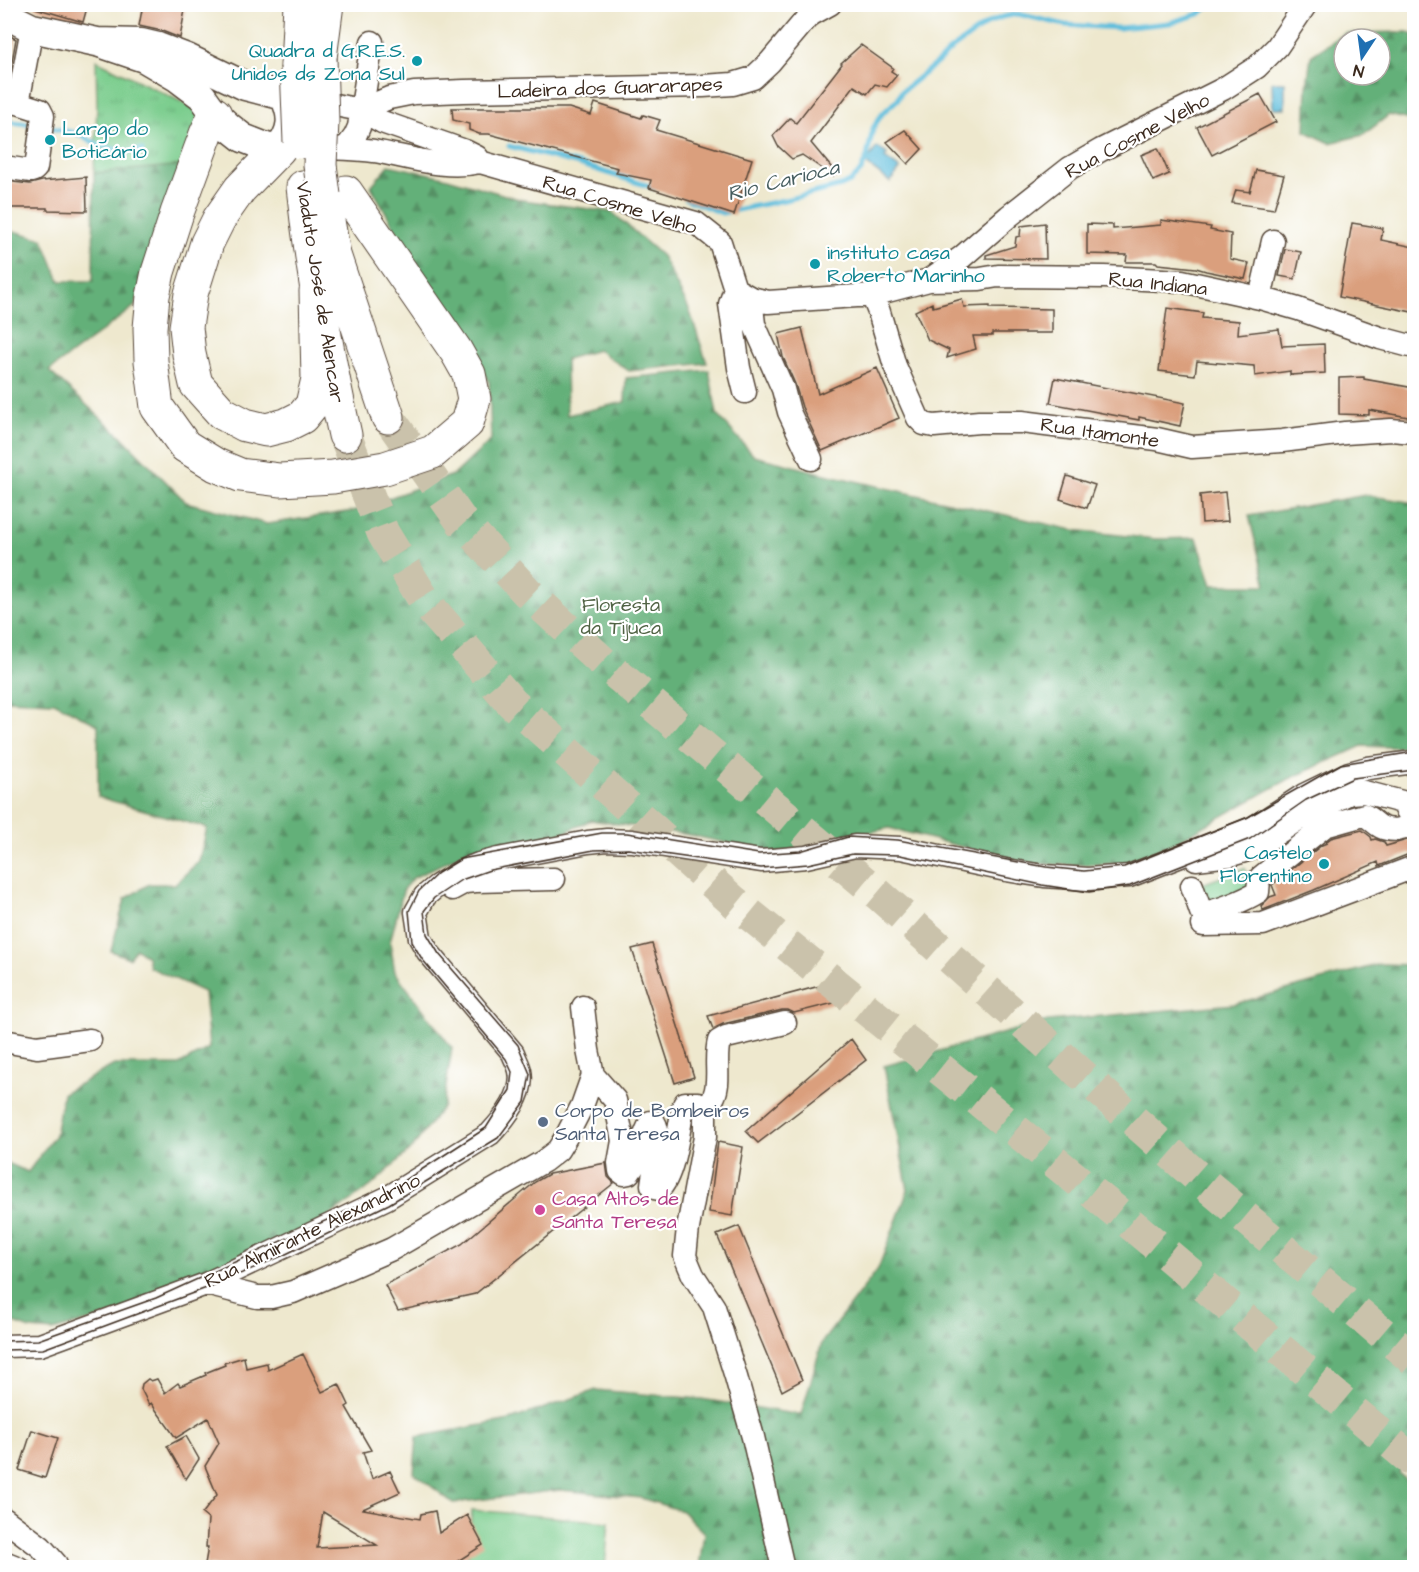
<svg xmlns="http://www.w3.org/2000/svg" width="1419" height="1572" font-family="'Architects Daughter',sans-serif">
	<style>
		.forest { fill: url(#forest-firs); stroke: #506d4c; stroke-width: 1.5; fill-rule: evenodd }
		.park { fill: url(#park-tufts); stroke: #5b7c56; stroke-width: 1.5 }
		.pitch { fill: #7bcd8e; stroke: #5b7c56; stroke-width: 1.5 }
		.water { fill: #5ebedc; stroke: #4c747d; stroke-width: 1.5 }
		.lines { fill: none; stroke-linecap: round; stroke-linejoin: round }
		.stream { stroke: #5ebedc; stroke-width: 5 }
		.building { fill: #da9f7d; fill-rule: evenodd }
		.highway-tunnel { stroke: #cac2ab; stroke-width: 33; stroke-dasharray: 33 16; stroke-linecap: butt }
		.minor-casing { stroke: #564638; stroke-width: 25 }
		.major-casing { stroke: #564638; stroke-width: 31 }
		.highway-casing { stroke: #564638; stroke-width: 35 }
		.minor { stroke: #fff; stroke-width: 22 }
		.major { stroke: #fff; stroke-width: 28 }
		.highway { stroke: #fff; stroke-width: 33 }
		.tram { stroke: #3b2a1e; stroke-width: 1.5 }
		.highway-bridge-casing { stroke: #564638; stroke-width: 35; stroke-linecap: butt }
		.highway-bridge { stroke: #fff; stroke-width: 33 }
		.culture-dot { fill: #0f9aa8; stroke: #fff; stroke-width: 2 }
		.service-dot { fill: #5c6f8a; stroke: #fff; stroke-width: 2 }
		.hotel-dot { fill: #d1479c; stroke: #fff; stroke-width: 2 }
		.labels { text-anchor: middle; stroke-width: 4.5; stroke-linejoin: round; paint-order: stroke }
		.culture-label { font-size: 20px; fill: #0d838f; stroke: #fff; text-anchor: end }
		.street-label { font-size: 20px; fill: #3b2a1e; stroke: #fff }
		.park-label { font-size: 20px; fill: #516345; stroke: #fff }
		.service-label { font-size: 20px; fill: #4e5e75; stroke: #fff; text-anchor: start }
		.hotel-label { font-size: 20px; fill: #b23c85; stroke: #fff; text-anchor: start }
		.water-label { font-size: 21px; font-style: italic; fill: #475e60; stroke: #fff }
	</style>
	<defs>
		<pattern id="forest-firs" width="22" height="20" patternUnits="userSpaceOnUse" patternTransform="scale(1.5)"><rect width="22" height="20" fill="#64b079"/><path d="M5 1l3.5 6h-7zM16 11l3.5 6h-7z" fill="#548f63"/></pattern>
		<pattern id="park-tufts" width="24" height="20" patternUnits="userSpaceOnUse" patternTransform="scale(1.5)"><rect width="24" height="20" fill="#7bcd8e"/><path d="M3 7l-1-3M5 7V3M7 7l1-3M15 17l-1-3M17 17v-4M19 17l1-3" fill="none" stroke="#6bb07a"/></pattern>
	</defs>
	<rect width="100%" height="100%" fill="#fff"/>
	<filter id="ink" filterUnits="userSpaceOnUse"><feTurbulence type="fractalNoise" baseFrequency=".0167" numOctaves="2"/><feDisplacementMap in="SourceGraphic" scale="12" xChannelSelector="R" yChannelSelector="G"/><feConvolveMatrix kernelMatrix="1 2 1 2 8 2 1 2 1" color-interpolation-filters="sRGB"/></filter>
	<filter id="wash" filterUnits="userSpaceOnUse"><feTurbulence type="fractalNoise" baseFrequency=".008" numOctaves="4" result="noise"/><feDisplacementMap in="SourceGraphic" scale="24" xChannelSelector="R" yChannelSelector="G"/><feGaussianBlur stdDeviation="1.35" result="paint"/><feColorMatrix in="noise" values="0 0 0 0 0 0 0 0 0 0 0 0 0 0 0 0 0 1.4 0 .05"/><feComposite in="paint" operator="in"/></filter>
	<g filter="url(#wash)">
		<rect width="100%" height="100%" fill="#eee8ce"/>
		<path class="forest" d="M1408 32 1414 35V121L1389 115 1363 135 1330 143 1305 131 1307 87 1311 56 1345 33ZM1344 39H1380V75H1344Z
			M184 165 135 306 49 371 121 436 186 502 267 524 353 511 455 474 491 440 489 382 468 345 440 309 371 186 389 165 444 177 522 200 612 212 662 256 689 309 707 363 629 371 598 350 566 359 567 415 625 402 626 378 709 370 717 414 754 456 833 476 1073 530 1156 539 1197 538 1212 585H1266L1249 516 1366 495 1414 503V748L1362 746 1289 779 1140 862 1084 865 1028 864 889 828 776 853 684 834 591 820 542 843 464 853 413 878 404 888 390 942 395 972 452 1048 443 1106 413 1147 371 1186 310 1230 168 1299 53 1331 30 1329 5 1320V1162L28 1172 55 1135 63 1093 114 1065H179L209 1048 204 992 149 967 147 957 136 948 129 958 111 951 125 899 149 884H175L199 861 207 828 98 797V725L54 702 5 700V232H18L43 239 60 281H93L94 173Z
			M1380 964 1414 965V1439L1399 1473 1414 1489V1567H699L704 1533 682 1511 641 1498 560 1490 453 1503 414 1473 417 1437 510 1420 596 1390 701 1399 801 1415 822 1342 878 1269 908 1190 884 1066 1048 1021 1235 1004Z"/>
		<path class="park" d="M96 60 202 112 184 165 94 173 97 106Z"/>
		<path class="pitch" d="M1245 868 1253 892 1206 906 1197 886Z
			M472 1510 609 1522 605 1567 467 1568Z"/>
		<path class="water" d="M1272 82H1285V108H1273Z
			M877 147 887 154 885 158 900 169 890 182 865 163Z"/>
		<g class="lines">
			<path class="stream" d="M4 121 37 125
				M46 127 76 133 99 145 124 152 142 150
				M509 146 579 164 655 188
				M686 199 722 213 789 199 841 186 850 182 861 171 867 157 873 128 882 114 898 99 901 92 938 62 949 51 988 23 1002 17 1018 14 1065 25 1119 28 1169 23 1199 14 1206 8"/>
		</g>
		<g id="blocks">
			<path class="building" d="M35 4H88L83 22 35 8Z
				M143 4H186L180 38 162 31 139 26Z
				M4 33 16 39 8 83 4 82Z
				M861 45 893 68 891 71 897 75 887 87 875 84 867 94 854 86 811 143 836 173 833 176 802 155 792 159 778 146 773 136 790 118 796 123 842 64 841 63Z
				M1260 94 1276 122 1212 155 1197 127Z
				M595 103 641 118 643 115 660 120 656 130 752 159 734 215 649 188 651 180 616 173 618 168 489 134H479L469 130V124L453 120 452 108H569L591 115Z
				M905 130 922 149 908 164 887 142Z
				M1158 148 1169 174 1153 181 1141 155Z
				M1256 170 1284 175 1274 209 1232 203 1236 190 1250 192Z
				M86 177 87 211 47 210V208H4V181L30 184 42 181Z
				M1161 220 1211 227 1210 230 1231 234 1230 259 1249 263 1245 279 1206 271 1196 268 1158 264 1156 262H1126L1127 255 1087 254V224L1113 225V229L1161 225Z
				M1045 223 1046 259 986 258V255L1015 246 1016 237 1020 236 1021 226Z
				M1352 223 1383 228 1381 240 1414 247V301L1412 312 1339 297Z
				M1285 249 1301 252 1295 279 1279 276Z
				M962 299 964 307 990 306V308L1052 309V333H992V336H973L976 349 947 358 949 350 928 340 915 311 932 303 933 307Z
				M1167 308 1203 313 1202 318 1239 321 1238 334 1279 329 1282 346 1324 344 1325 373 1290 375V371L1255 376 1254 366 1197 361 1195 375 1159 371Z
				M802 328 818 394 877 368 899 418 822 451 802 407 795 384 783 357 778 334Z
				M1364 377V379L1414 388V418L1369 410V415L1339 414V378Z
				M1055 378 1185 403 1180 426 1139 417V420L1050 403Z
				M1067 476 1095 485 1087 508 1060 499Z
				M1225 492 1228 521 1202 523 1200 495Z
				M1362 830 1371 837 1372 840 1375 839 1384 842 1386 846 1414 838V854H1409L1379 866 1378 862 1314 890 1263 910 1261 906 1270 897 1276 895 1272 885 1322 845 1327 843 1326 842 1331 838Z
				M652 944 694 1077 675 1083 632 949Z
				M842 980 846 1000 794 1013 788 1010H782L723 1024 713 1029 708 1016Z
				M851 1039 866 1060 758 1143 746 1131Z
				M718 1142 743 1147 732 1216 709 1212Z
				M606 1163 608 1177 614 1183 475 1294 398 1311 385 1285 462 1244 535 1182 549 1174Z
				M739 1226 802 1380 782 1391 717 1235Z
				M303 1354 322 1392 339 1384 349 1405 346 1407 371 1450 363 1452 372 1479 390 1471 400 1492 363 1509 420 1519 421 1514 435 1511 439 1533 467 1515 483 1545 447 1568H225L205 1564 208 1547H206L208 1519 202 1514 217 1495 205 1466 219 1443 208 1418 176 1438 151 1403 149 1405 141 1389 142 1384 148 1379 151 1381 157 1379 165 1393 178 1383 180 1386 206 1375 205 1373 225 1365 224 1363 244 1357 246 1368 267 1363 268 1370ZM323 1512 377 1545 317 1548Z
				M32 1430 58 1438 45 1478 19 1470Z
				M186 1436 199 1459 186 1479 167 1446Z"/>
		</g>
	</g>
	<g filter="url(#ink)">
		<use href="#blocks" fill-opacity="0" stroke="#564638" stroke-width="1.5"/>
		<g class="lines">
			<path class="highway-tunnel" d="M388 417 462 522 527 592 607 666 878 894 1202 1181 1414 1360
				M345 435 383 533 426 603 512 703 732 900 1119 1214 1414 1462"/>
			<defs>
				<path id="minor" d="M309 100 361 110 382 122 465 151 477 157 480 162
					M4 102 18 103 40 110 43 116 36 168 34 170 31 171 4 167
					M18 103 32 28
					M361 110 389 98 414 93 464 91 703 86 733 84 753 78 770 62 807 18 812 14 830 4
					M347 147 355 136 359 127 372 42
					M308 148C330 148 351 148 374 151 409 157 444 170 480 162L696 223 720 242 735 289 751 298 768 302 872 295 929 280 962 257 1009 216 1070 168 1101 150 1223 89 1257 67 1277 47 1306 4
					M929 280 980 279 998 276 1105 277 1182 281 1260 298 1298 309 1380 338 1414 347
					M735 289 730 304 739 368 745 392
					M872 295 879 312 895 366 918 418 924 424 934 426 979 422H1022L1157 439 1192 447 1282 441 1345 433 1391 430 1414 432
					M751 298 754 324 783 389 789 412 811 459
					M1260 298 1273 241
					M1196 859 1231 855 1248 850 1270 838 1300 818 1350 793 1364 792 1402 802 1414 822
					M1192 886 1201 912C1213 914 1247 899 1258 892L1259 880 1261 877 1325 826 1364 815C1371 818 1374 823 1381 827 1392 832 1405 830 1414 823
					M452 889 465 882 476 881 554 879
					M1203 925 1263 924 1414 867
					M4 1041 37 1047 90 1040
					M593 1075 615 1100 623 1141 619 1163 620 1171 624 1174 629 1173C641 1158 641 1138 651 1122H654C663 1136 654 1168 652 1185L654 1188 659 1189C674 1176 679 1128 683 1107L685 1103H698L705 1108V1137L688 1228 685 1256 693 1275 714 1307 736 1377 753 1437 783 1568
					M705 1108C708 1105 712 1101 714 1096 721 1081 714 1059 719 1041L726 1037 785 1023
					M206 1284 257 1297H271L293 1292 392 1249 544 1161 558 1150 566 1137 582 1106 593 1075 588 1050 583 1007
					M4 1346 40 1345 206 1284 387 1198 490 1134C504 1119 525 1094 520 1071 519 1065 515 1059 513 1053L428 952 420 938 416 912 425 896 437 886 461 871 479 864 498 859 588 842 607 840 632 841 761 861 806 857 855 846 901 848 1006 870 1044 876 1088 879 1129 876 1253 828 1304 795 1349 773 1368 768 1414 762
					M4 1519 41 1547 56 1564 57 1568
					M4 1562 19 1568"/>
				<path id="major" d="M4 14 32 28 97 42 144 58 178 78 202 96 215 114 229 127 243 138 266 147 279 149C293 130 294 117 284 96L245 86 187 58 158 47 141 43 97 42"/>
				<path id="highway" d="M320 58 327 4
					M297 66 300 4
					M215 114 206 134 177 213 158 272 153 296 150 328 151 361 157 407 185 446 216 465 240 475 280 480 333 477 385 468 433 452 467 423 474 399 469 374 456 351 346 192
					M279 149 240 189 219 219 207 243 191 294 186 327 189 354 196 384 222 413 245 425 266 430 286 425 302 417 312 405 318 379 316 291
					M303 187C312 271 327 353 345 435
					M326 209 334 255 388 417"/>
			</defs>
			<use href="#minor" class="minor-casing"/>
			<use href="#major" class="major-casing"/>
			<use href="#highway" class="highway-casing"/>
			<use href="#minor" class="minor"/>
			<use href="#major" class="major"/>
			<use href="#highway" class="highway"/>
			<path class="tram" d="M4 1341 38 1340 156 1298 384 1194 486 1128 510 1090 512 1072 506 1059 422 959 412 942 409 911 419 891 438 873 461 859 602 833H627L759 854 800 851 848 837 898 840 1046 867 1084 871 1124 867 1248 817 1341 764 1414 752
				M4 1350 43 1349 212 1286 284 1255 389 1204 498 1138 525 1102 530 1074 518 1045 439 954 427 934 424 911 434 898 461 880 490 870 594 850 628 849 761 868 808 864 853 854 900 855 1042 885 1089 892 1130 886 1250 839 1306 800 1353 778 1414 770"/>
			<defs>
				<path id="highway-bridge" d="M320 58 322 121 320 165 324 195
					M297 66 300 142"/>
			</defs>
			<use href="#highway-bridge" class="highway-bridge-casing"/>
			<use href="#highway-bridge" class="highway-bridge"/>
		</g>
	</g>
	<g class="culture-dot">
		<circle cx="417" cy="61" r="6"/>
		<circle cx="50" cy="140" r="6"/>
		<circle cx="815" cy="264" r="6"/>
		<circle cx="1324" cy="864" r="6"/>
	</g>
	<circle class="service-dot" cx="543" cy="1122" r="6"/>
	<circle class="hotel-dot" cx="540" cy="1210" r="6"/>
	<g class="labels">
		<g class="culture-label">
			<text x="405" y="57">Quadra d G.R.E.S.<tspan x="405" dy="23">Unidos ds Zona Sul</tspan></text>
			<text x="62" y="135" text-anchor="start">Largo do<tspan x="62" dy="23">Boticário</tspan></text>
			<text x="827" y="259" text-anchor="start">instituto casa<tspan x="827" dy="23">Roberto Marinho</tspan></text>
			<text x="1312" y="859">Castelo<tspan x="1312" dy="23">Florentino</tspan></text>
		</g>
		<g class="street-label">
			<text transform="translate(610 87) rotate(-2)" y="7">Ladeira dos Guararapes</text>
			<text transform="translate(1137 135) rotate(-28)" y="7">Rua Cosme Velho</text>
			<text transform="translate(620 204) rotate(17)" y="7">Rua Cosme Velho</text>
			<text transform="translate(1158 283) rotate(6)" y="7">Rua Indiana</text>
			<text transform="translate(321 292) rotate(81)" y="7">Viaduto José de Alencar</text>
			<text transform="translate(1100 432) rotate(8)" y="7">Rua Itamonte</text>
			<text transform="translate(312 1230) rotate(-26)" y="7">Rua Almirante Alexandrino</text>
		</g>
		<g class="park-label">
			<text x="621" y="611">Floresta<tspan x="621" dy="23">da Tijuca</tspan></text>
		</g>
		<g class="service-label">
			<text x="555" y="1117">Corpo de Bombeiros<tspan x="555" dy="23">Santa Teresa</tspan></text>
		</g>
		<g class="hotel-label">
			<text x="552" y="1205">Casa Altos de<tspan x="552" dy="23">Santa Teresa</tspan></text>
		</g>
		<g class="water-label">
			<text transform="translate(783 180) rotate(-14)" y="7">Rio Carioca</text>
		</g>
	</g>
	<rect width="1419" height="1572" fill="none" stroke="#fff" stroke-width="24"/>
	<g transform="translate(1362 57) rotate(193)"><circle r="28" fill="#ffffff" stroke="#b1aaa5" stroke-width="1.5"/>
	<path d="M0-4.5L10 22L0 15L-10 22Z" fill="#1f6fb2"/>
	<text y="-9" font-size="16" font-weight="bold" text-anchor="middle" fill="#3b2a1e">N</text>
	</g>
</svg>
